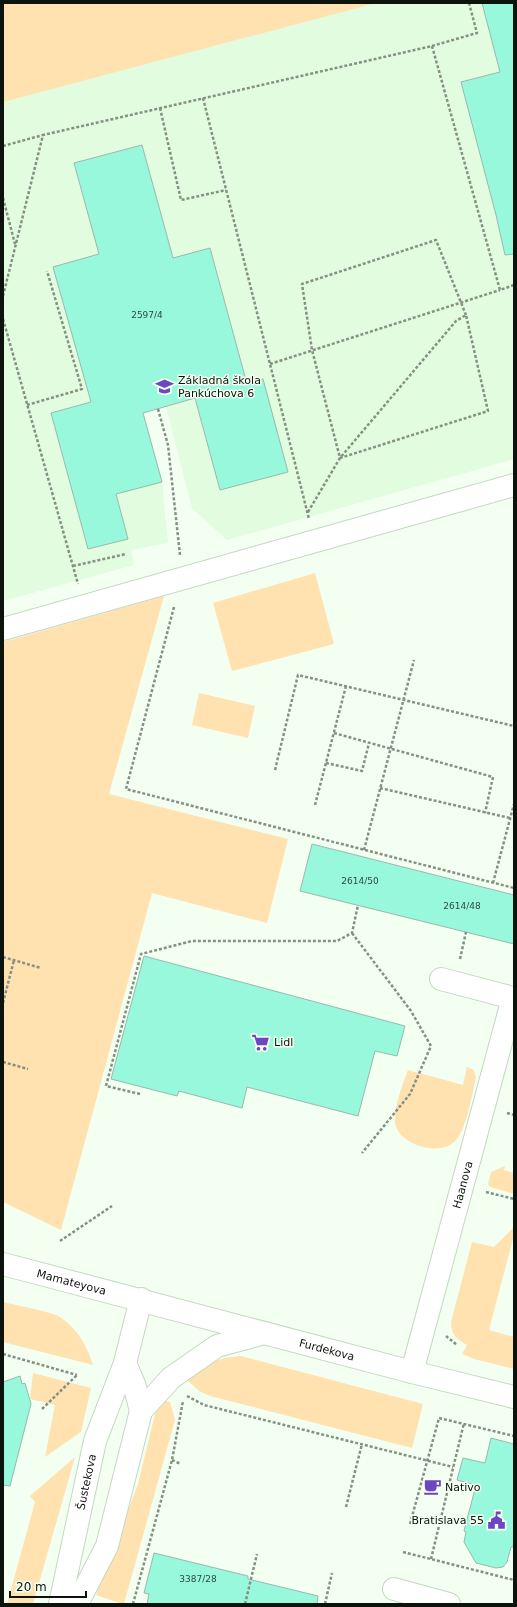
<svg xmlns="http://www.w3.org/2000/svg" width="517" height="1607" font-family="'DejaVu Sans',sans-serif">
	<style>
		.built { fill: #e2fcdf }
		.green { fill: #ffe2af }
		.building { fill: #98f8db; stroke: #99b9ae }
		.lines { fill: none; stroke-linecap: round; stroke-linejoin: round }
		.minor-casing { stroke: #c3d8c1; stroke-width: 24 }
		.path { stroke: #869085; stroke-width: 2.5; stroke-dasharray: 3 2; stroke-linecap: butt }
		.minor { stroke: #fff; stroke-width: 22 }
		.labels { text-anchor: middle; stroke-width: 3; stroke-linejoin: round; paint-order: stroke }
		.number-label { font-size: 9px; fill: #2f4c40 }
		.poi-label { font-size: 11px; fill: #0c130c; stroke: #f2fff1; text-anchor: start }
		.street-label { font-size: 11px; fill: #0c130c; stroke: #f2fff1 }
	</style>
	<rect width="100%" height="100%" fill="#f2fff1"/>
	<path class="built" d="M3 3H514V459L227 540 192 508 166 406 143 413 162 482 168 543 131 550 134 565 3 601Z"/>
	<path class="green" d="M3 3H376L3 102Z
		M315 573 334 644 232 671 213 603Z
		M164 596 109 794 288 839 267 923 152 893 61 1230 3 1202V642Z
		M199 693 255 706 248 738 192 725Z
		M467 1067 474 1070 476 1078C472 1094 467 1126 457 1139 443 1157 404 1147 396 1127 391 1113 403 1084 408 1070L463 1085Z
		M505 1166 504 1170 514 1173V1194L490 1187 488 1184 491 1172Z
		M514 1227V1235L489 1330 514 1337V1369L474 1359 462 1354 467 1345C456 1339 451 1334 451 1322L472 1242 494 1247Z
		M3 1302C14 1305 53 1312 60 1317 78 1329 87 1346 93 1365L3 1342Z
		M241 1356 423 1404 412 1448 210 1396 199 1391 186 1379C206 1364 216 1358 241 1356Z
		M33 1373 91 1388 81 1432 45 1457 55 1405 30 1399Z
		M163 1400 170 1402 175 1420 124 1604H122L96 1595 138 1484 155 1414Z
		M75 1457 33 1604H7L35 1502 30 1496Z"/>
	<path class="building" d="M482 3H514V254L505 255 496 215 461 82 500 72Z
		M142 145 173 258 210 248 247 384 263 379 288 472 220 490 195 398 143 413 162 482 116 494 128 539 88 549 51 413 91 402 53 267 99 254 74 163Z
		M312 844 514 895V944L300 891Z
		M144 956 405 1026 397 1056 375 1051 358 1116 247 1087 242 1108 179 1091 177 1096 111 1079Z
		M20 1376 22 1384 25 1383 31 1404 10 1486 3 1485V1382Z
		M491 1438 514 1444V1547H511L507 1562 503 1567 496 1568 476 1563 464 1542 466 1532 464 1531 476 1485 457 1480 463 1458 485 1463Z
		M154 1553 248 1576V1579L318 1596 317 1604H147L149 1594 144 1593Z"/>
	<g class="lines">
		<defs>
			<g id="minor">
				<path d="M3 629 514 485"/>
				<path id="s1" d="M3 1264 412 1372 514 1397"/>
				<path d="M125 1363 134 1384 141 1411"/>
				<path id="s2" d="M412 1372 513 998 441 979"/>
				<path d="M394 1589 449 1604"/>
				<path id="s3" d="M60 1604 95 1441 125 1363 141 1299"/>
				<path d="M77 1604 107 1546 141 1411 171 1378 217 1346 264 1333"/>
			</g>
		</defs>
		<use href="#minor" class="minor-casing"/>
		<path class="path" d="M432 46 477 33 469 3
			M203 98 309 519
			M160 108 181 200 226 190
			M3 146 43 135
			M3 198 15 244
			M3 296 43 135 432 46 500 290 514 285
			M3 319 78 584
			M270 364 500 290
			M27 405 82 389 47 271
			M158 409 168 445 180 555
			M308 512 340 458 456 321 466 315 488 411 340 458 312 350 302 284 436 240 466 315
			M73 566 126 554
			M174 607 126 789 514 888
			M334 733 493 777 485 813
			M326 763 362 771 369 743
			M275 770 298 675 514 726
			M380 788 510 818
			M315 805 346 686
			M364 850 414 660
			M493 883 514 804
			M352 933 411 1011 431 1046 410 1094 362 1153
			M3 957 41 968
			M460 959 466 932
			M3 1003 14 960
			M3 1062 28 1069
			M140 1094 106 1086 141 954 192 941H337L352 933 358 905
			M507 1113 514 1115
			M486 1192 514 1199
			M60 1241 112 1206
			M446 1336 457 1345
			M3 1354 77 1375
			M187 1396 204 1405 453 1467
			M42 1409 77 1375
			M172 1460 181 1464
			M346 1507 362 1444
			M410 1524 439 1418 514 1436
			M403 1552 514 1580
			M431 1559 464 1423
			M133 1604 172 1460 183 1401
			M245 1604 257 1554
			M325 1604 332 1573"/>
		<use href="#minor" class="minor"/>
	</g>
	<defs>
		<symbol id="school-bare" viewBox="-9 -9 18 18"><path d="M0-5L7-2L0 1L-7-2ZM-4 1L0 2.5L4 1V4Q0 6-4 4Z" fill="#6e47c0" stroke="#f2fff1" stroke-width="2.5" paint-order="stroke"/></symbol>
		<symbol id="supermarket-bare" viewBox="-9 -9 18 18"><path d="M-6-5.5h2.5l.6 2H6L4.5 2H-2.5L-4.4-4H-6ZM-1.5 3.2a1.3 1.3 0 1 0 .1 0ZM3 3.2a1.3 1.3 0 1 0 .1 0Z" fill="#6e47c0" stroke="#f2fff1" stroke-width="2.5" paint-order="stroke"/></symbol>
		<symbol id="cafe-bare" viewBox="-9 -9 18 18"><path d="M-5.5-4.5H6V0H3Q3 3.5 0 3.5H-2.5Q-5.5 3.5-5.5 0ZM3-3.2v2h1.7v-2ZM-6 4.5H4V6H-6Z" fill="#6e47c0" stroke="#f2fff1" stroke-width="2.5" paint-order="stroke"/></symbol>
		<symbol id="civic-bare" viewBox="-9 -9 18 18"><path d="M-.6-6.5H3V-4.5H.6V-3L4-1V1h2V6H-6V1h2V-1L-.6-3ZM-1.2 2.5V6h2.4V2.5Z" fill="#6e47c0" stroke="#f2fff1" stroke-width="2.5" paint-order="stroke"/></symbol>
	</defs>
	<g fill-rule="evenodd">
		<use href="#school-bare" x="152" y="374" width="25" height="25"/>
		<use href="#supermarket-bare" x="248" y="1030" width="25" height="25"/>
		<use href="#cafe-bare" x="420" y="1474" width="25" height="25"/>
		<use href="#civic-bare" x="484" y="1508" width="25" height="25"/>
	</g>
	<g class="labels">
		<g class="number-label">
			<text x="147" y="318">2597/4</text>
			<text x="360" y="884">2614/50</text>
			<text x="462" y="909">2614/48</text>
			<text x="198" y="1582">3387/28</text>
		</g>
		<g class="poi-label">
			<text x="178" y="384">Základná škola<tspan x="178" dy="13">Pankúchova 6</tspan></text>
			<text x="274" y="1046">Lidl</text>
			<text x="445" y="1491">Nativo</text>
			<text x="484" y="1524" text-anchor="end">Bratislava 55</text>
		</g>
		<g class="street-label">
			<text dy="4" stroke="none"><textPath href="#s2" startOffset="194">Haanova</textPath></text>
			<text dy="4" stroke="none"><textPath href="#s1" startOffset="71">Mamateyova</textPath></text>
			<text dy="4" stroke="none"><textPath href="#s1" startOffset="335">Furdekova</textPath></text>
			<text dy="4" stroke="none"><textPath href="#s3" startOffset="125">Šustekova</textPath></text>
		</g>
	</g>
	<rect width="517" height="1607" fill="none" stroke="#0c130c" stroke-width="8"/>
	<path d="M10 1591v6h76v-6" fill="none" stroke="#0c130c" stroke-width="2"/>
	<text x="16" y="1591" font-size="12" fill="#0c130c" stroke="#f2fff1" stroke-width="3" paint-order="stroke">20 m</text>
</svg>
